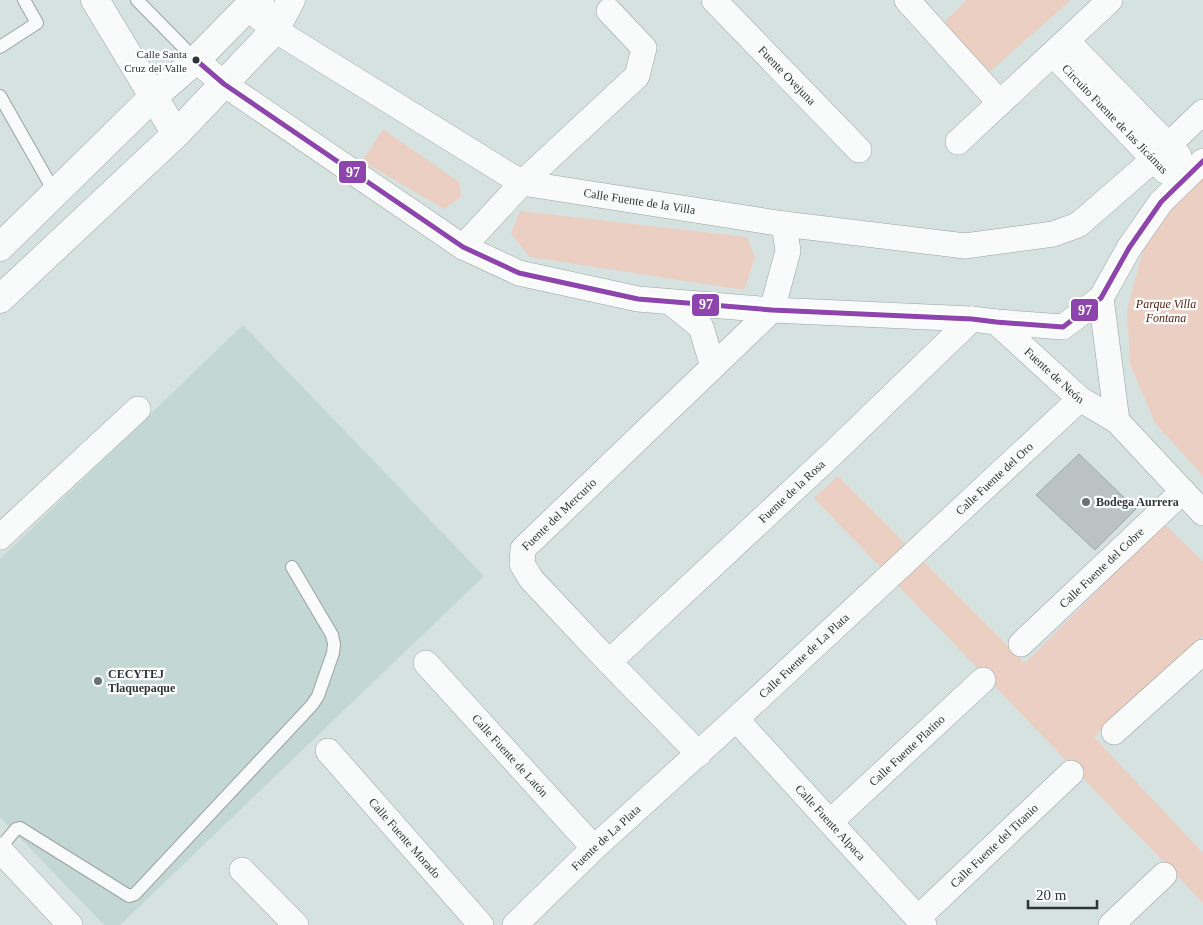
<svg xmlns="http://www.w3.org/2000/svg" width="1203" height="925" font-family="Georgia,serif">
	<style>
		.built { fill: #c3d7d4 }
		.green { fill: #eccfc3 }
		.building { fill: #bac3c1; stroke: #a0a9a7 }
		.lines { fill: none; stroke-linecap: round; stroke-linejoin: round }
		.service-casing { stroke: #99a2a1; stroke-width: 14 }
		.minor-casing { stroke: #99a2a1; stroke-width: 26 }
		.tertiary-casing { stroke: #99a2a1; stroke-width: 29 }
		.service { stroke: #f9fbfa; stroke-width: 12 }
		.minor { stroke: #f9fbfa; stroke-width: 25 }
		.tertiary { stroke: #f9fbfa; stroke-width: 28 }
		.bus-1-casing { stroke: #fff; stroke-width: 9 }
		.bus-1 { stroke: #8e44ad; stroke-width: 5 }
		.bus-dot { fill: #2e3635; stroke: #fff; stroke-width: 2 }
		.poi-dot { fill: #697271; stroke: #fff; stroke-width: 2 }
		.labels { text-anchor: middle; stroke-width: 4.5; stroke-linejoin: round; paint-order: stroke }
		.bus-label { font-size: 11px; fill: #2e3635; stroke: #fff; text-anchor: end }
		.street-label { font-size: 12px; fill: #2e3635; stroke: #fff }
		.park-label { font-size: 12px; font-style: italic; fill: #4f1a08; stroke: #fff }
		.poi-label { font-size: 12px; font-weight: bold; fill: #2e3635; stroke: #fff; text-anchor: start }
		.line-badge { stroke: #fff; stroke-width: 2 }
		.badge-label { font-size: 14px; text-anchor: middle; font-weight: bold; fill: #fff }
	</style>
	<rect width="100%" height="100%" fill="#d6e2e0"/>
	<path class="built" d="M243 325 484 576 120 925H104L0 817V559Z"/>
	<path class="green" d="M967 0H1071L986 75 940 26Z
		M383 129 459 182 461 197 444 209 362 161Z
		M1203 175V476L1155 423 1130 364 1127 310 1143 250 1179 199Z
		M520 211 747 237 755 258 744 290 530 257 511 234Z
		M838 476 1025 663 1164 524 1203 561V636L1094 737 1203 853V903L814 498Z"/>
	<path class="building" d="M1079 454 1136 509 1095 550 1036 495Z"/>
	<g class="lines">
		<defs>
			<path id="service" d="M137 0 196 60
				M0 47 37 23 24 0
				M0 96 55 193
				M0 848 16 829 20 828 129 896 135 894 312 705 318 696 333 653 334 644 332 635 292 567"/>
			<g id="minor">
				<path id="s1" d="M714 0 859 150"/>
				<path d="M907 0 1000 103"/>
				<path id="s2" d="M247 8 275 30 522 183 784 224 965 246 1053 234 1078 225 1154 159 1203 112"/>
				<path d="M1067 41 1179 156"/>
				<path d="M1053 54 1165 171"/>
				<path d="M196 60 224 84 463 247 519 273 638 299 772 310 972 319 996 322 1063 327 1101 298 1129 248 1161 202 1203 161"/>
				<path d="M958 142 1110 0"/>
				<path d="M463 247 522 183 637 76 644 48 609 11"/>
				<path d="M1101 298 1117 421"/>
				<path d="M670 302 701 327 713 367"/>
				<path id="s3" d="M996 322 1080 399 1117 421 1203 513"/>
				<path d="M0 537 138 409"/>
				<path id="s4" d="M1021 644 1183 491"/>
				<path id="s5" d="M609 662 832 454 972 319"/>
				<path id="s6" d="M426 663 594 848"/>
				<path id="s7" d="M736 719 924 925"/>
				<path d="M1114 732 1203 652"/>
				<path id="s8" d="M328 751 481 925"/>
				<path id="s9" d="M699 754 609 662 531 579 522 564 523 549 772 310 788 251 784 224"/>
				<path id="s10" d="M830 822 983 680"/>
				<path d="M0 850 70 925"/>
				<path d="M242 870 296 925"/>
				<path id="s11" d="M918 918 1071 773"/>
				<path id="s12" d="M515 925 594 848 736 719 1080 399"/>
				<path d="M1111 925 1164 875"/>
			</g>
			<path id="tertiary" d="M95 0 176 134
				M0 247 153 97 196 60 247 8 260 0
				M0 299 176 134 275 30 291 0"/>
		</defs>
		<use href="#service" class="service-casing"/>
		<use href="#minor" class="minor-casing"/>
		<use href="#tertiary" class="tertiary-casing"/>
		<use href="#service" class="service"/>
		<use href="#minor" class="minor"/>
		<use href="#tertiary" class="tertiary"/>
		<defs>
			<path id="bus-1" d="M196 60 224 84 463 247 519 273 638 299 772 310 972 319 996 322 1063 327 1101 298 1129 248 1161 202 1203 161"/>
		</defs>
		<use href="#bus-1" class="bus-1-casing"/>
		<use href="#bus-1" class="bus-1"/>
	</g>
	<circle class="bus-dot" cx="196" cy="60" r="4.5"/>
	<g class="poi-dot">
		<circle cx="1086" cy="502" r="5"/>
		<circle cx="98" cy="681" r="5"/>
	</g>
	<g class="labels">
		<g class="bus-label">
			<text x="187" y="58">Calle Santa<tspan x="187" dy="14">Cruz del Valle</tspan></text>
		</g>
		<g class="street-label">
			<text dy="4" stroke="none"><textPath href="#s1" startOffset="105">Fuente Ovejuna</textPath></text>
			<text transform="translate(1115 119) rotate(46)" y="4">Circuito Fuente de las Jicámas</text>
			<text dy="4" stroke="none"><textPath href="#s2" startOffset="445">Calle Fuente de la Villa</textPath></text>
			<text dy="4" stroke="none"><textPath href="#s3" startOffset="79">Fuente de Neón</textPath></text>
			<text dy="4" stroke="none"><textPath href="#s12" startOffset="655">Calle Fuente del Oro</textPath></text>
			<text dy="4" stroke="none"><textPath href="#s5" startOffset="250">Fuente de la Rosa</textPath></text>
			<text dy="4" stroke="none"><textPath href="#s9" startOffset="325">Fuente del Mercurio</textPath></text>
			<text dy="4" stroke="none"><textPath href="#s4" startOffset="111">Calle Fuente del Cobre</textPath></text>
			<text dy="4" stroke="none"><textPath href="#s12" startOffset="395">Calle Fuente de La Plata</textPath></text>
			<text dy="4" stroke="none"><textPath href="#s10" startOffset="105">Calle Fuente Platino</textPath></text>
			<text dy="4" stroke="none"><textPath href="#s6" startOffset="125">Calle Fuente de Latón</textPath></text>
			<text dy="4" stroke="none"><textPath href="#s7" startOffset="140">Calle Fuente Alpaca</textPath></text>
			<text dy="4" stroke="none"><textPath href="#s8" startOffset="116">Calle Fuente Morado</textPath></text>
			<text dy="4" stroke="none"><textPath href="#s12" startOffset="126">Fuente de La Plata</textPath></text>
			<text dy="4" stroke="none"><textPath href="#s11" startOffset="105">Calle Fuente del Titanio</textPath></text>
		</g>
		<g class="park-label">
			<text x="1166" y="308">Parque Villa<tspan x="1166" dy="14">Fontana</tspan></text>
		</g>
		<g class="poi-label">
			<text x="1096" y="506">Bodega Aurrera</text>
			<text x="108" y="678">CECYTEJ<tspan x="108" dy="14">Tlaquepaque</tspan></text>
		</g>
	</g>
	<g class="line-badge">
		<rect x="338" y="160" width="29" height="24" rx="5" fill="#8e44ad"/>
		<rect x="691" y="293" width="29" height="24" rx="5" fill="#8e44ad"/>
		<rect x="1070" y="298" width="29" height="24" rx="5" fill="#8e44ad"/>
	</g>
	<g class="badge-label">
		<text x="353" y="177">97</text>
		<text x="706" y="309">97</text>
		<text x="1085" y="315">97</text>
	</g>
	<path d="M1028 900v8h69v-8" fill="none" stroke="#2e3635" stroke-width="2.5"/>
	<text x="1036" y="900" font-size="15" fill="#2e3635" stroke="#ffffff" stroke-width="4" paint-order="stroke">20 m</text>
</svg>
